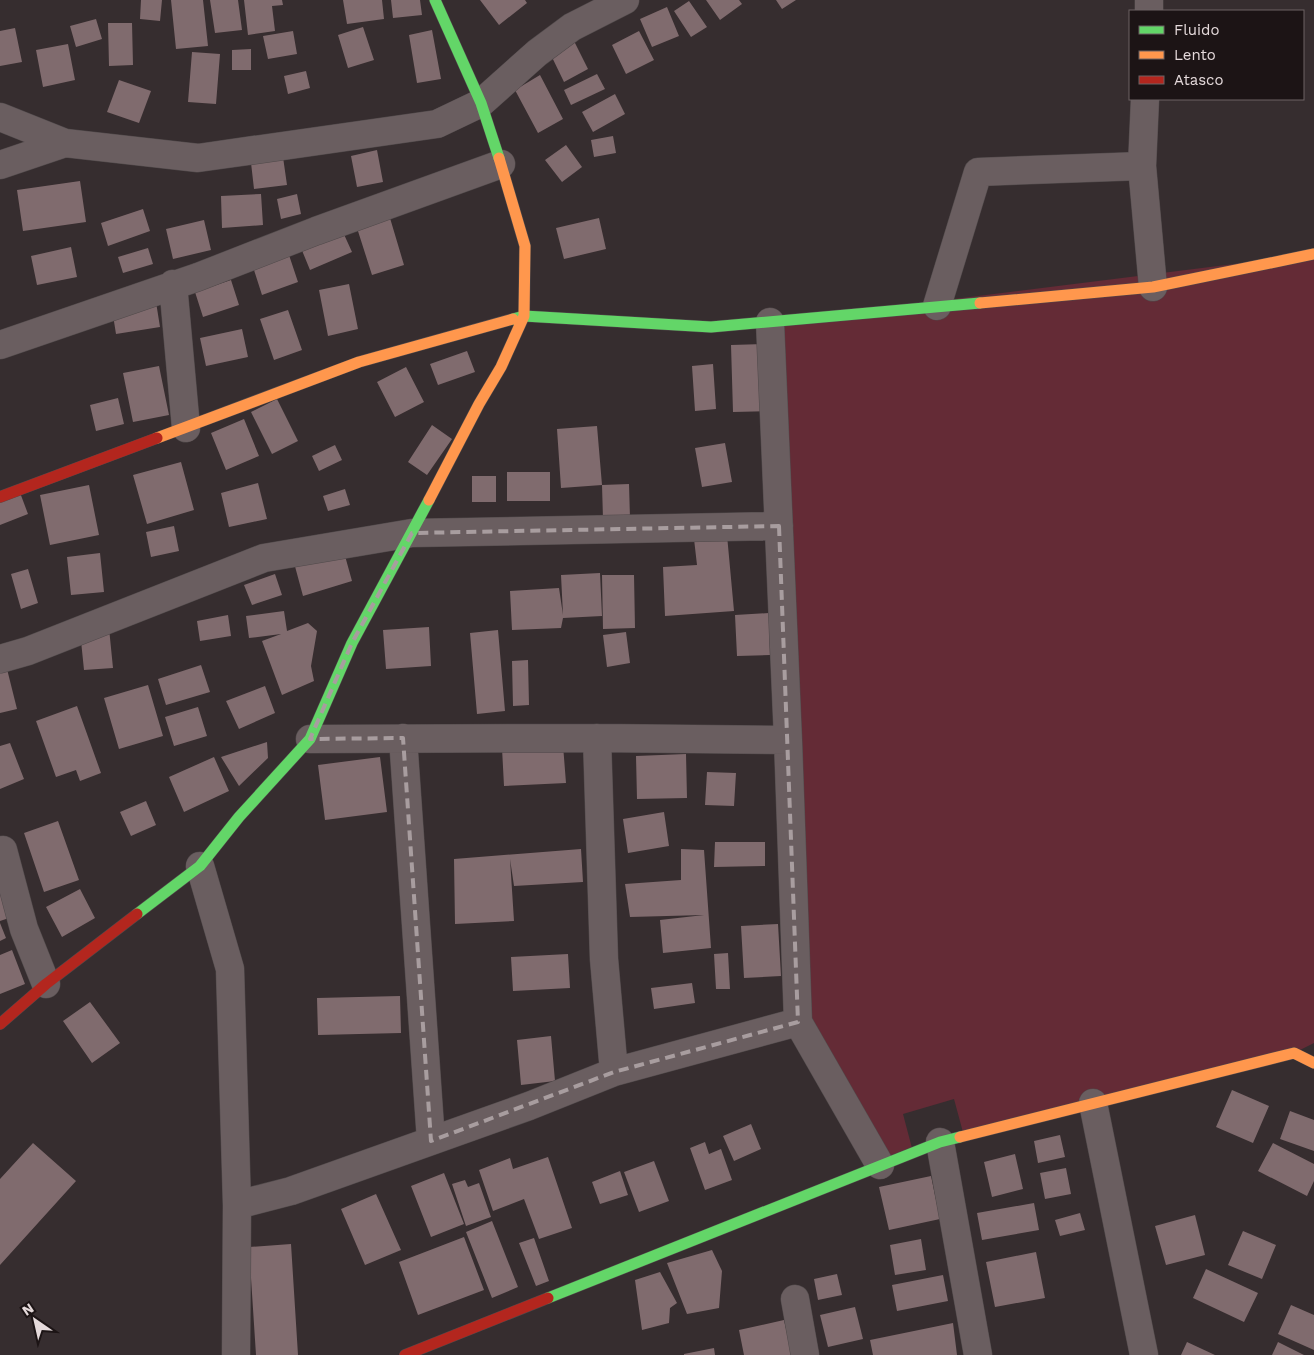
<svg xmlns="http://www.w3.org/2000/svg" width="1314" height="1355" font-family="'Work Sans',sans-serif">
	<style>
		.green { fill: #642b36 }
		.building { fill: #806b6e }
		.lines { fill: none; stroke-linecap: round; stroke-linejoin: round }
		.street-casing { stroke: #514a4b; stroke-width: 29 }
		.fast-casing { stroke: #514a4b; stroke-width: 12 }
		.slow-casing { stroke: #514a4b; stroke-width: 12 }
		.jam-casing { stroke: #514a4b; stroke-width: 12 }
		.street { stroke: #6a5e60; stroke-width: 28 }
		.fast { stroke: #63d668; stroke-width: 11 }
		.slow { stroke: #ff974d; stroke-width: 11 }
		.jam { stroke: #b3261e; stroke-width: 11 }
		.marked { fill: none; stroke: #a89d9f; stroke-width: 4; stroke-dasharray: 10 6; stroke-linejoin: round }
	</style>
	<rect width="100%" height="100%" fill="#362d2f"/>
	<path class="green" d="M1314 254V1043L1294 1053 964 1136 954 1099 903 1114 913 1152 880 1165 798 1022 770 322Z"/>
	<path class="building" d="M141 0H162L160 21 140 19Z
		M171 0H203L208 46 176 49Z
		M210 0H238L242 30 215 33Z
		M244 0H282L283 5 272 6 275 31 248 35Z
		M343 0H382L384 19 347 24Z
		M391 0H420L422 15 393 18Z
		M480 0H525L527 3 499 25Z
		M706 0H739L742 4 720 20Z
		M776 0H796L782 9Z
		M689 1 707 27 691 37 674 11Z
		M667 7 679 36 652 47 640 19Z
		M96 19 102 39 76 47 70 26Z
		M108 23H132L133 65 109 66Z
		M363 27 374 60 348 68 338 35Z
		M15 28 22 62 0 66V31Z
		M432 30 441 79 417 83 409 35Z
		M293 31 297 54 268 59 263 36Z
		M639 31 654 60 626 74 612 45Z
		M573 39 588 69 564 82 549 51Z
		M68 44 75 80 43 87 36 50Z
		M251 49V70H232V50Z
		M192 52 220 54 216 104 188 102Z
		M306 71 310 88 288 94 284 76Z
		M597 74 605 89 571 105 564 90Z
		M540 75 563 119 538 133 515 90Z
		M119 80 151 91 139 123 107 112Z
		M615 94 625 114 593 132 582 112Z
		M613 136 616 153 594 157 591 140Z
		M566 145 582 167 562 182 545 160Z
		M282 150 287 185 254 189 250 154Z
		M377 150 383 182 357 187 351 156Z
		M80 181 86 222 23 231 17 190Z
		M261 194 263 225 222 228 221 196Z
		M297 194 301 214 281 219 277 199Z
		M143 209 150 231 108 246 101 223Z
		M390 218 404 265 372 275 357 228Z
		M599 218 606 249 564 259 556 228Z
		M204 220 211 250 173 259 166 229Z
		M342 230 352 252 310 270 301 248Z
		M71 247 77 277 37 285 31 256Z
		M148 248 153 264 123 273 118 257Z
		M289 255 298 282 262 295 253 267Z
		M231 280 239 305 203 317 195 292Z
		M349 284 358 329 328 336 319 290Z
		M156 302 160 327 116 334 112 309Z
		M288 310 302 350 274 360 260 319Z
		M242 329 248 357 206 366 200 338Z
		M767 344 769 411 733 412 731 345Z
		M467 351 475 372 438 385 430 364Z
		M713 364 716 409 695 411 692 366Z
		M159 366 169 415 133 422 123 373Z
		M406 367 424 402 395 417 377 382Z
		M118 398 124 424 96 431 90 405Z
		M277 399 298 441 272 454 251 412Z
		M244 419 259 456 226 470 211 433Z
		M432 425 452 439 427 475 408 462Z
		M597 426 602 485 561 488 557 429Z
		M725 443 732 482 702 487 695 448Z
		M335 445 342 460 319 471 312 456Z
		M181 462 194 510 147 524 133 475Z
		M507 472H550V501H507Z
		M472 476H496V502H472Z
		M258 483 267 519 229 527 221 493Z
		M629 484 630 518 603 519 602 485Z
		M89 485 99 535 50 545 40 495Z
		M345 489 350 505 328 511 323 496Z
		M19 490 28 514 0 525V497Z
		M174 526 179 551 151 557 146 532Z
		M727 535 734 611 665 616 663 567 697 565 694 539Z
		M342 545 352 581 303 596 293 559Z
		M100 553 104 592 71 595 67 557Z
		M28 569 38 603 21 609 11 574Z
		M600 573 602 616 563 618 561 628 512 630 510 591 559 588 563 615 561 575Z
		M275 574 282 595 252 605 244 585Z
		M602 575H634L635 628 603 629Z
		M284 611 287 631 308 623 317 631 311 666 314 681 282 695 262 641 281 634 249 638 246 616Z
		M769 613 770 655 737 656 735 615Z
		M228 615 231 636 200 641 197 621Z
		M429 627 431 666 386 669 383 630Z
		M109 628 113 668 84 670 80 631Z
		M498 630 505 711 477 714 470 633Z
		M626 632 630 663 607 667 603 635Z
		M528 660 529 705 513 706 512 661Z
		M5 661 17 709 0 713V663Z
		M201 665 210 692 166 705 158 679Z
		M148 685 163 736 119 749 104 698Z
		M265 686 275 713 239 729 226 701Z
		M77 706 101 773 80 781 76 770 56 777 36 721Z
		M198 707 207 736 174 746 165 717Z
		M267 742 268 758 239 786 221 757Z
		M10 743 24 779 0 789V746Z
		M563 745 566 783 504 786 502 748Z
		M686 754 687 798 637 799 636 756Z
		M214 757 229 791 184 812 169 777Z
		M380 757 387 812 325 820 318 765Z
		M707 772 736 773 734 806 705 805Z
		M146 801 156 825 131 836 120 812Z
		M664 812 669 846 628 853 623 819Z
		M58 821 79 880 44 892 24 833Z
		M715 842H765V866L714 867Z
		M581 849 583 882 514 886 510 859 514 921 455 924 454 859Z
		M681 849 704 850 711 948 663 953 660 920 704 915 630 917 625 884 681 880Z
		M0 875 18 915 0 921Z
		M80 889 95 918 62 937 46 907Z
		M0 923 6 938 0 941Z
		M778 924 781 976 744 978 741 926Z
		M12 950 25 984 0 994V955Z
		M728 953 730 989H716L714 954Z
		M568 954 570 988 513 991 511 957Z
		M692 983 695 1003 654 1009 651 988Z
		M400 996 401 1033 318 1035 317 998Z
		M90 1002 120 1043 92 1063 63 1021Z
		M551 1036 555 1081 521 1085 517 1040Z
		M1232 1090 1269 1106 1253 1143 1216 1127Z
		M1290 1111 1314 1120V1151L1280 1139Z
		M751 1124 761 1149 734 1161 723 1136Z
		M1060 1135 1065 1157 1038 1163 1034 1141Z
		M705 1142 709 1154 721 1149 732 1180 705 1190 690 1148Z
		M33 1143 76 1181 0 1265V1179Z
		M1273 1143 1314 1164V1181L1307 1196 1258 1171Z
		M1015 1154 1023 1189 992 1197 984 1162Z
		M548 1157 572 1228 539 1239 524 1199 493 1211 479 1170 510 1158 513 1169Z
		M654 1161 669 1201 639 1212 624 1172Z
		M1066 1168 1071 1194 1045 1199 1040 1173Z
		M620 1171 628 1195 600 1204 592 1182Z
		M444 1173 464 1224 431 1237 411 1186Z
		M931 1176 940 1219 889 1230 879 1187Z
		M465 1180 468 1187 479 1183 491 1217 466 1226 452 1184Z
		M376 1194 401 1250 365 1265 341 1209Z
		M1034 1203 1039 1230 982 1240 977 1213Z
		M1080 1213 1085 1230 1060 1236 1055 1220Z
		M1195 1215 1205 1255 1166 1265 1155 1226Z
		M492 1221 518 1287 492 1298 466 1232Z
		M1243 1231 1276 1245 1262 1279 1228 1265Z
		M464 1237 484 1290 418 1315 399 1262Z
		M534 1238 549 1281 536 1286 519 1243Z
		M921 1239 926 1270 895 1275 890 1245Z
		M291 1244 298 1355H256L249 1247Z
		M712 1250 722 1271 719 1308 687 1314 667 1263Z
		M1036 1252 1045 1298 995 1307 986 1262Z
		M1206 1269 1258 1293 1244 1322 1193 1298Z
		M660 1272 677 1303 670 1308 669 1323 642 1330 635 1280Z
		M837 1274 842 1295 818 1300 814 1279Z
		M943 1275 948 1301 897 1311 892 1285Z
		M1291 1305 1314 1315V1350L1278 1334Z
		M855 1307 863 1339 828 1347 820 1315Z
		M784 1320 792 1355H744L739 1330Z
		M953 1323 957 1355H873L870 1340Z
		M1187 1342 1215 1355H1181Z
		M1278 1342 1304 1355H1272Z
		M714 1348 715 1355H684V1354Z"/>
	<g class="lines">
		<defs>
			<path id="street" d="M1149 11V0
				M1145 99 1142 166 1153 287
				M0 117 65 143 198 158 437 124 481 103 537 53 572 27 625 0
				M0 165 65 143
				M173 284 186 428
				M937 306 978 172 1142 166
				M770 322 788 740 798 1022
				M0 345 198 277 316 231 501 164
				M0 659 28 651 264 558 412 533 779 526
				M403 738 431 1141
				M597 738 604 959 614 1072
				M310 739 597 738 788 740
				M3 850 24 929 46 984
				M200 866 230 969 237 1205 236 1355
				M1093 1103 1144 1355
				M940 1142 978 1355
				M237 1205 291 1191 529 1106 614 1072 798 1022 880 1165
				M795 1299 805 1355"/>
			<path id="fast" d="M435 0 481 103 499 158
				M513 319 524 316 711 327 980 303
				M137 914 200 866 239 817 310 739 352 643 429 500
				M548 1298 940 1142 960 1137"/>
			<path id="slow" d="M980 303 1153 287 1314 254
				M157 438 359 362 513 319
				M429 500 479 404 501 367 524 316 525 246 499 158
				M960 1137 1294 1053 1314 1063"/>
			<path id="jam" d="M0 497 157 438
				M0 1024 46 984 137 914
				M405 1355 548 1298"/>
		</defs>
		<use href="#street" class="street-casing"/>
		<use href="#fast" class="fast-casing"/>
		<use href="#slow" class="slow-casing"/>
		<use href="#jam" class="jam-casing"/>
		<use href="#street" class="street"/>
		<use href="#fast" class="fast"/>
		<use href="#slow" class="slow"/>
		<use href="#jam" class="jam"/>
	</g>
	<path class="marked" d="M779 526 798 1022 614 1072 431 1141 403 738 310 739 352 643 412 533Z"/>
	<rect x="1129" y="10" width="175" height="90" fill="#1c1415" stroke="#6c6364"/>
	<rect x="1139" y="26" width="25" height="8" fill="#63d668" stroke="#6c6364"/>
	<text x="1174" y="35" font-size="15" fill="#e5dadb">Fluido</text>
	<rect x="1139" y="51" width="25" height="8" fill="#ff974d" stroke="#6c6364"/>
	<text x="1174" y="60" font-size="15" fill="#e5dadb">Lento</text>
	<rect x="1139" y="76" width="25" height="8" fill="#b3261e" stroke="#6c6364"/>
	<text x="1174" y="85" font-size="15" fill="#e5dadb">Atasco</text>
	<g transform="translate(35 1320) rotate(326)" stroke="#1c1415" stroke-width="4" paint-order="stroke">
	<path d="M0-4L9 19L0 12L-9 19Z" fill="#e5dadb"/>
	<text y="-8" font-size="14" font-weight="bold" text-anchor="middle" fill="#e5dadb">N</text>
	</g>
</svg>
